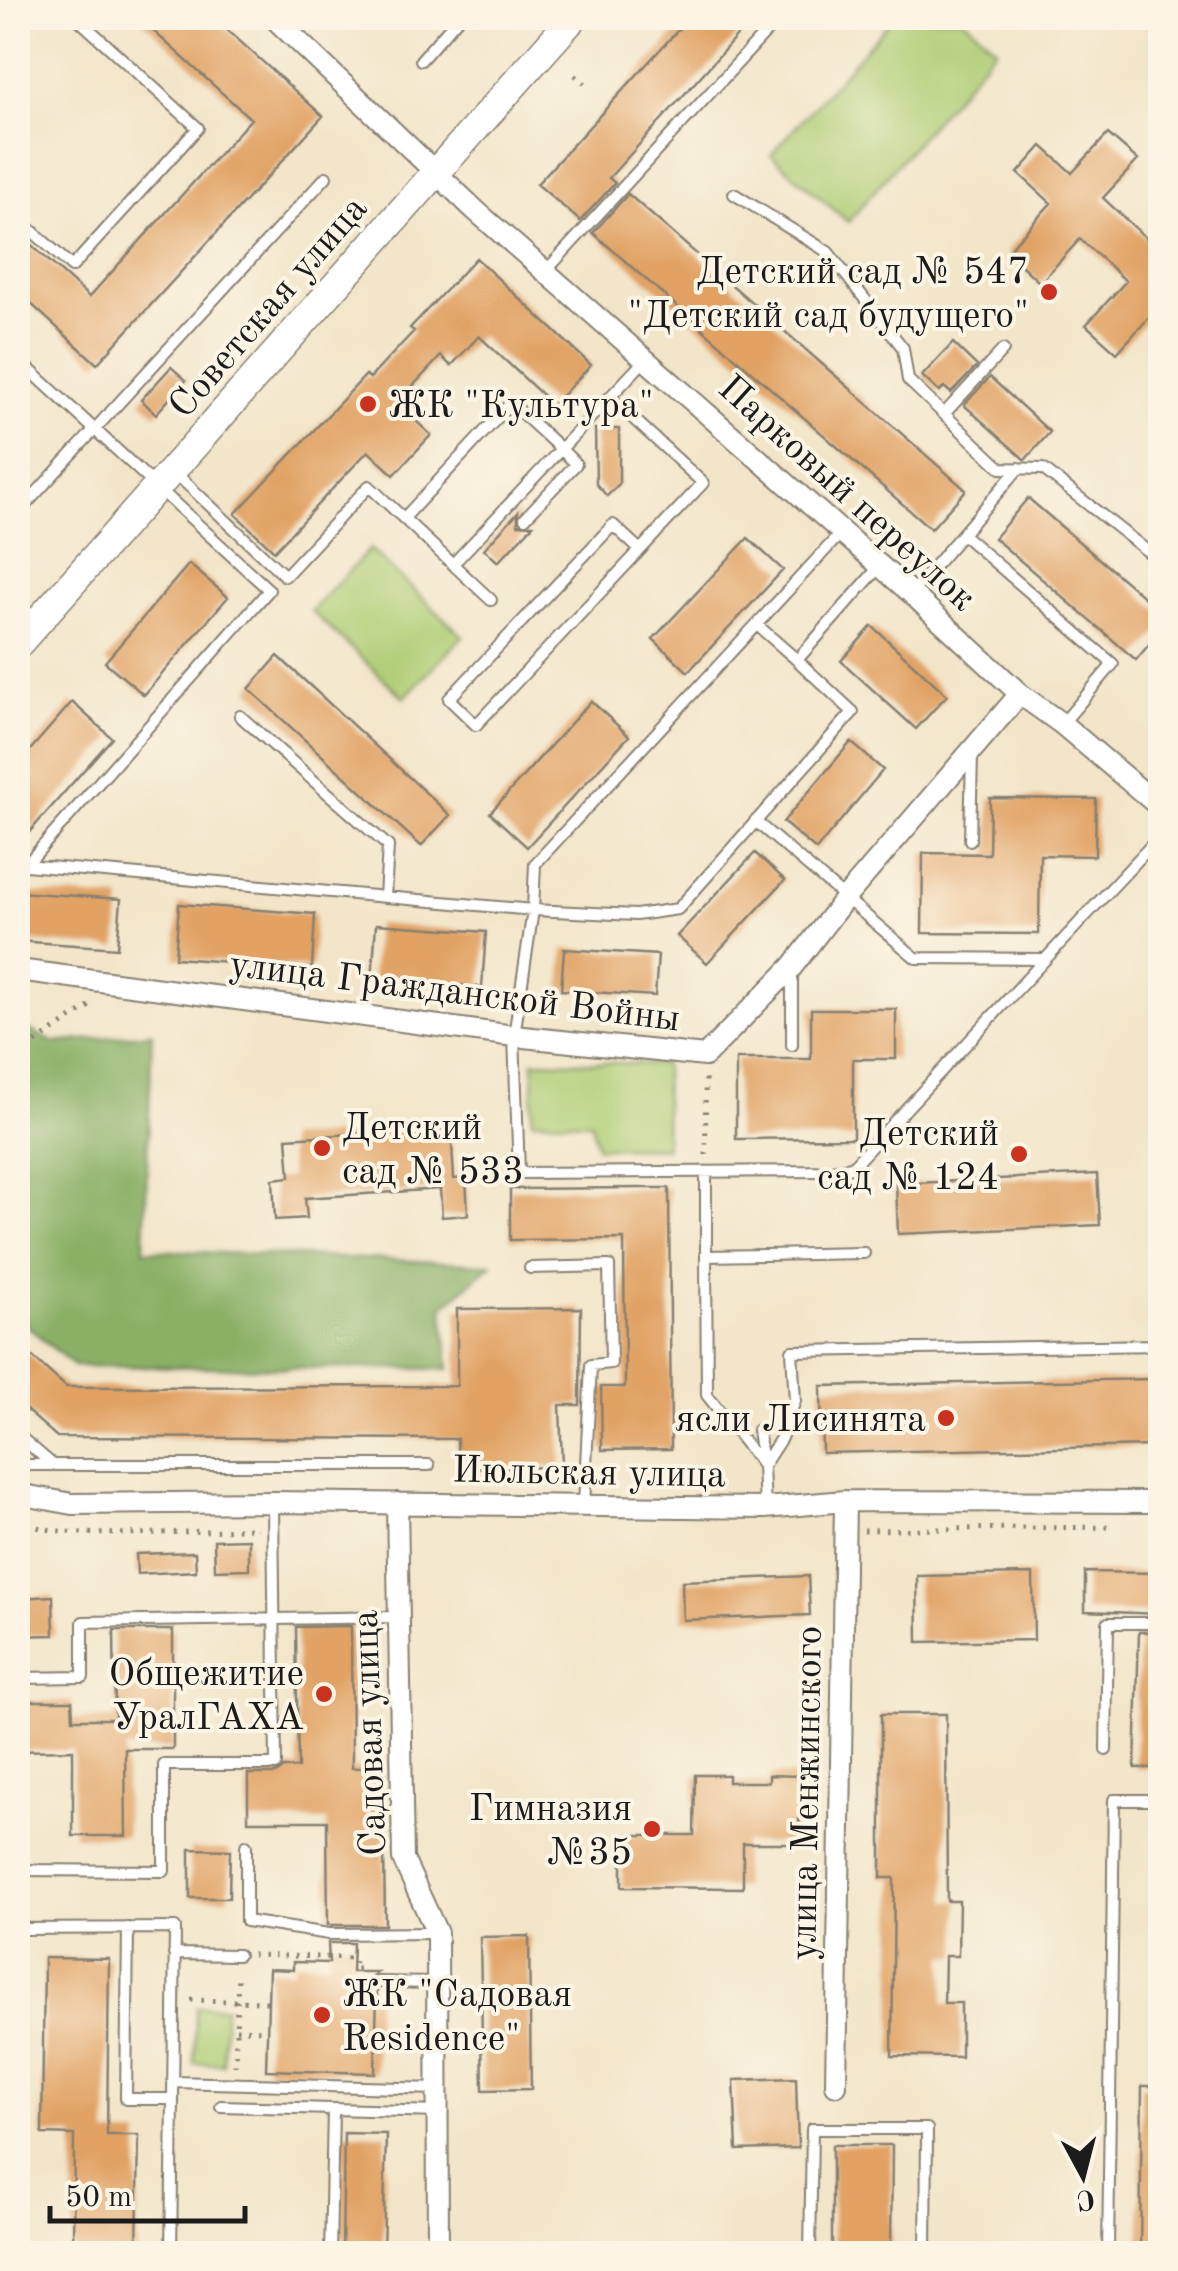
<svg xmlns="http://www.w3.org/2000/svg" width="1178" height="2271" font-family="'Old Standard TT',serif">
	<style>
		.green { fill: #aecd75; stroke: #657448; stroke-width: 2.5 }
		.forest { fill: #8ab066; stroke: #536641; stroke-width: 2.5 }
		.building { fill: #e1a264 }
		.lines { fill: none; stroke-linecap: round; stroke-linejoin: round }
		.service-casing { stroke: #878072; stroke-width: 14 }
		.minor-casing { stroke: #878072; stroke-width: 24 }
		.tertiary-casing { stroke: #878072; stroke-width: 31 }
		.path { stroke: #878072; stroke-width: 5; stroke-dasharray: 2.5 8; stroke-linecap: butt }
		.service { stroke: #fff; stroke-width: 10 }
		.minor { stroke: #fff; stroke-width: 20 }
		.tertiary { stroke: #fff; stroke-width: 28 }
		.poi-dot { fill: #c8321e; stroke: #fcf5e5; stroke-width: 4 }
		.labels { text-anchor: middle; stroke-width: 8; stroke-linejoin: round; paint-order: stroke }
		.poi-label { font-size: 38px; fill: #1c1c1c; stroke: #fcf5e5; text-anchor: end }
		.street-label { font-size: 38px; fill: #1c1c1c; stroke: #fcf5e5 }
	</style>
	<rect width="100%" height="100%" fill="#fcf5e5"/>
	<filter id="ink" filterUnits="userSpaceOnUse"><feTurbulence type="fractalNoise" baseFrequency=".01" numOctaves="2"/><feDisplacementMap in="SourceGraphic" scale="20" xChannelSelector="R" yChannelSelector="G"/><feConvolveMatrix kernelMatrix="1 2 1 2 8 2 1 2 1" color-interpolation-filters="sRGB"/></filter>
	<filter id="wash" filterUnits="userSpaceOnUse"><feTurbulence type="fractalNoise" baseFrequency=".0048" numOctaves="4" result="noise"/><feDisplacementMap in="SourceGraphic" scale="40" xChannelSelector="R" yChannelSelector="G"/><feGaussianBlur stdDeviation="2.25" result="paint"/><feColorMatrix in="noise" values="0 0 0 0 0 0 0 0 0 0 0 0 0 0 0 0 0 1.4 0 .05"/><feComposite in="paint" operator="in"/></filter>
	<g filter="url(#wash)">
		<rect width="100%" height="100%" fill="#f2e5c9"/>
		<path class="green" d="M893 18H963L996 48 848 222 771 155Z
			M370 549 463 636 404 698 311 611Z
			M534 1061 664 1064 666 1148 597 1147 591 1122 532 1120Z
			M196 2007H225L223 2064 194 2063Z"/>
		<path class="forest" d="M18 1024 55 1043 152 1033 144 1250 492 1264 443 1307 449 1369 74 1366 18 1318Z"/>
		<g id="blocks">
			<path class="building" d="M139 18H214L323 116 97 364 18 292V233L89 297 251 119Z
				M689 18H753L609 178 615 183 580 221 537 184Z
				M1108 134 1138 160 1103 198 1160 251V305L1117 353 1086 325 1126 281 1080 239 1040 283 1007 252 1051 203 1018 173 1042 146 1072 173Z
				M628 194 966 490 931 529 593 233Z
				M476 258 591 365 553 405 479 336 451 366 441 356 397 403 431 435 394 475 368 451 274 551 235 514 366 375 370 378 414 331 410 328Z
				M953 343 977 366 951 393 944 387 939 392 922 376Z
				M171 367 186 380 156 414 141 400Z
				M990 377 1050 432 1025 460 964 405Z
				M595 429H619V484L607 496 596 484Z
				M1028 498 1160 611V631L1136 660 994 538Z
				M518 512V524L533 525 498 562 484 549Z
				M748 538 783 570 688 672 653 639Z
				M189 564 228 597 144 695 105 662Z
				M872 626 947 695 916 729 841 661Z
				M278 656 450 815 421 846 249 689Z
				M591 701 629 736 527 847 490 813Z
				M72 702 112 738 18 845V764Z
				M851 742 883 770 816 850 783 822Z
				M990 798 1096 799 1095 856 1040 855 1039 934 922 933 923 853 989 854Z
				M755 853 785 880 707 963 677 936Z
				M18 892 121 899 117 948 18 941Z
				M179 904 315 914 312 968 175 958Z
				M376 924 486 932 482 987 372 979Z
				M564 949 658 955 655 996 561 990Z
				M811 1009H896V1059H853V1138L736 1139V1059H811Z
				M451 1128 454 1179 466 1178 468 1215 442 1217 440 1189 305 1198 307 1218 275 1220 273 1179 290 1177 287 1138Z
				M1097 1174 1100 1225 898 1234 896 1184Z
				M640 1188H669L671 1449 602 1450 601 1387H625L624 1239 510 1240V1189Z
				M581 1308 580 1405H560L562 1467 458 1469 457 1439 57 1437 18 1403V1344L66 1387 457 1386V1309Z
				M1152 1379 1153 1446 822 1453 821 1386Z
				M249 1539V1569L215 1570 214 1540Z
				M195 1552 196 1571 137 1574 136 1554Z
				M1085 1572 1160 1573V1614L1085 1611Z
				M1033 1574 1034 1640 918 1642 917 1576Z
				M808 1576 810 1615 683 1620 682 1581Z
				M53 1596 54 1635 18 1636V1598Z
				M351 1626 352 1768 383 1767 385 1925H328L327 1821H248V1774H276L284 1768H298L296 1627Z
				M114 1630H173V1749H125L126 1836H73V1750L18 1751V1701H72L73 1719H115Z
				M1139 1632H1160V1768H1135Z
				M881 1714H946L947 1901H959L958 1956H945L944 2003H961V2057L892 2056 894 1878H881Z
				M695 1775H728V1782H769V1775L800 1776 799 1843H743V1888L622 1887V1835H694Z
				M190 1849 230 1850 229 1898H190Z
				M529 1936 531 2089 483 2090 480 1937Z
				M328 1943H353L352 1972H378L368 1981 370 1987 377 1991 375 2073 266 2070 269 1969 293 1970V1962L329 1963Z
				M44 1958 109 1959 107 2135H139L137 2254H73L74 2135 42 2134Z
				M796 2078 798 2148 737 2150 734 2080Z
				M1142 2086H1160V2254H1140Z
				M344 2133 386 2134 383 2254H342Z
				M832 2145H892L891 2254H832Z"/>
		</g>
	</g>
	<g filter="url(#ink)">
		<use href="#blocks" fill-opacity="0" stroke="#878072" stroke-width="2.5"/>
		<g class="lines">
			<defs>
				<path id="service" d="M421 60 458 18
					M734 194 828 252 903 348 908 380 1001 468 1043 469 1160 561
					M18 218 72 267 198 128 77 18
					M545 272 779 18
					M18 359 269 590 26 865 533 910 636 915 678 909 853 712 797 660 880 566
					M610 397 703 483 476 725 449 699 613 525 640 550
					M944 414 1003 350
					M173 471 285 576 369 486 491 600
					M18 513 326 177
					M404 518 511 403 561 449 453 564
					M525 518 576 464 561 449 645 360
					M842 532 535 864 533 910 514 1036 519 1173 825 1171 852 1167 1160 836
					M962 534 1113 664 1062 724
					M912 592 1019 468
					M757 625 797 660
					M240 716 388 846 385 897
					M755 821 916 958 1046 959
					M970 840 972 756
					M792 1045V971
					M706 1256V1172
					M530 1268 609 1266 611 1363 591 1365 584 1505
					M758 1430 763 1465
					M18 1435 53 1465H429
					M18 1465H52
					M763 1466 781 1438 795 1401 792 1351 1160 1345
					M765 1508 763 1466 707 1395 706 1256 864 1253
					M18 1678 83 1677V1622L398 1617
					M1106 1750 1108 1623H1160
					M246 1846V1921L329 1934 436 1933
					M18 1870 164 1871V1765H276L273 1503
					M128 1928 126 2099H173L171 2254
					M18 1929 175 1928 173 2099
					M174 1954 238 1955
					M377 1982 436 1983
					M173 2082 438 2089
					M221 2106 333 2109
					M171 2250 272 2254
					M330 2254 333 2109 439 2112
					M810 2254 812 2129H927L926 2254
					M1108 2254 1114 1800H1160"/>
				<path id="minor" d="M274 18 475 210 911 593 1020 694 1062 724 1160 807
					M18 970 514 1036 705 1056 792 967 846 897 1020 694
					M18 1494 73 1504 273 1502 765 1508 845 1501 1160 1502
					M397 1503 403 1859 437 1933 438 2254
					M836 2085 845 1501"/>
				<path id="tertiary" d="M18 644 573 18"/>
			</defs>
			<use href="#service" class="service-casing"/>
			<use href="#minor" class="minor-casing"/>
			<use href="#tertiary" class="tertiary-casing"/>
			<path class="path" d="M575 75 585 84
				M18 1055 94 1003
				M705 1079 706 1158
				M18 1520C60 1544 204 1530 258 1528
				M864 1530 1113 1527
				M252 1955 354 1958V1969H365
				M191 2000 268 2002
				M236 2029 267 2030
				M376 2037 417 2038
				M235 2066 238 1972"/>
			<use href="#service" class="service"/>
			<use href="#minor" class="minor"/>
			<use href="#tertiary" class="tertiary"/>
		</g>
	</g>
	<g class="poi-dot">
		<circle cx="1049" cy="292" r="10"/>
		<circle cx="368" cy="404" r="10"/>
		<circle cx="322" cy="1148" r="10"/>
		<circle cx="1019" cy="1154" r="10"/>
		<circle cx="946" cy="1418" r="10"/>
		<circle cx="324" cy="1694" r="10"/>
		<circle cx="652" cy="1829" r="10"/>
		<circle cx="322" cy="2015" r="10"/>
	</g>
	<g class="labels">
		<g class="poi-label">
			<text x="1029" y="283">Детский сад № 547<tspan x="1029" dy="44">"Детский сад будущего"</tspan></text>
			<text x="388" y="417" text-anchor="start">ЖК "Культура"</text>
			<text x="342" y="1139" text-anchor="start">Детский<tspan x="342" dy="44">сад № 533</tspan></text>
			<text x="999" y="1145">Детский<tspan x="999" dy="44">сад № 124</tspan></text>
			<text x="926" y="1431">ясли Лисинята</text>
			<text x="304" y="1685">Общежитие<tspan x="304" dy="44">УралГАХА</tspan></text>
			<text x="632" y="1820">Гимназия<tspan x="632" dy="44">№35</tspan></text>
			<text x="342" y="2006" text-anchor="start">ЖК "Садовая<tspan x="342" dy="44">Residence"</tspan></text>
		</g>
		<g class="street-label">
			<text transform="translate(267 306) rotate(-49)" y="13">Советская улица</text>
			<text transform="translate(848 492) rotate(42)" y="13">Парковый переулок</text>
			<text transform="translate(455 990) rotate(7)" y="13">улица Гражданской Войны</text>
			<text transform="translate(589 1471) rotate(1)" y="13">Июльская улица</text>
			<text transform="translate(368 1733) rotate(-92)" y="13">Садовая улица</text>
			<text transform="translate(805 1793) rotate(-89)" y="13">улица Менжинского</text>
		</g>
	</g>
	<rect width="1178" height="2271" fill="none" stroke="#fcf5e5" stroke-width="60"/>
	<g transform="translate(1083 2176) rotate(173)" stroke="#fcf5e5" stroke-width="8" paint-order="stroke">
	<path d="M0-8L18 38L0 25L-18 38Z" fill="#1c1c1c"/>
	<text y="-15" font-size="28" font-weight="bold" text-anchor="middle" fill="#1c1c1c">С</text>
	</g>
	<path d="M50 2206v15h195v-15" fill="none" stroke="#1c1c1c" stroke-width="5"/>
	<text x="65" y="2206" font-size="30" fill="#1c1c1c" stroke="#fcf5e5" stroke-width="8" paint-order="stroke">50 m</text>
</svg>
